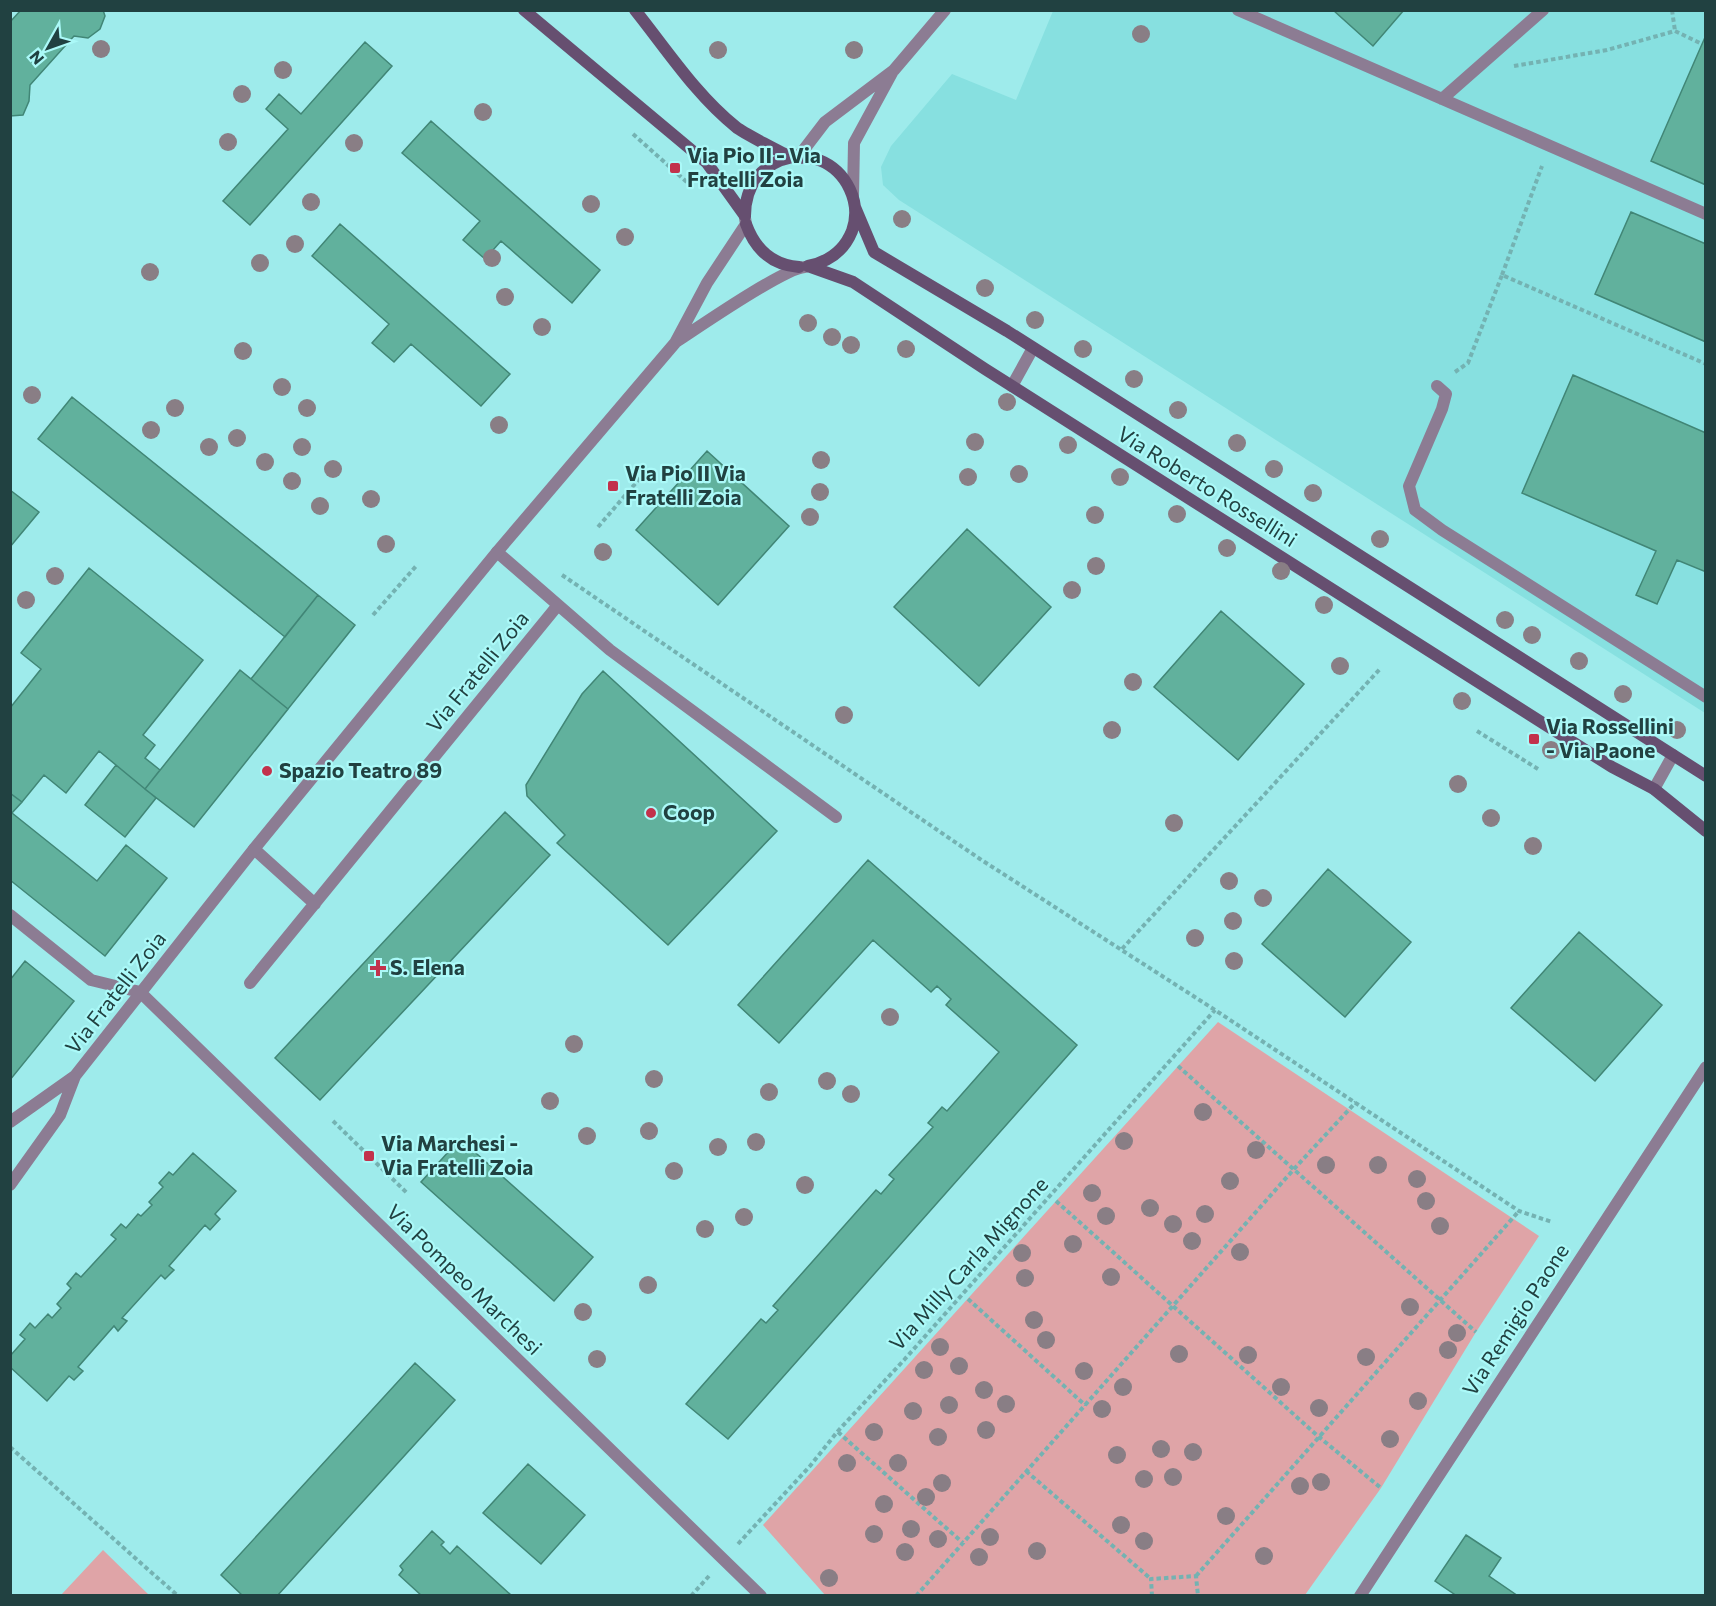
<svg xmlns="http://www.w3.org/2000/svg" width="1716" height="1606" font-family="Commissioner,sans-serif">
	<style>
		.built { fill: #87e0e0 }
		.green { fill: #dfa4a7 }
		.building { fill: #61b19d; stroke: #418676; stroke-width: 1.5 }
		.lines { fill: none; stroke-linecap: round; stroke-linejoin: round }
		.path { stroke: #74b2b2; stroke-width: 4; stroke-dasharray: 4.5 3; stroke-linecap: butt }
		.lane { stroke: #8c7c93; stroke-width: 12 }
		.street { stroke: #8c7c93; stroke-width: 12 }
		.secondary { stroke: #664f70; stroke-width: 12 }
		.tree { fill: #897e85 }
		.poi-dot { fill: #c2324c; stroke: #abf9f8; stroke-width: 2 }
		.labels { text-anchor: middle; stroke-width: 4.5; stroke-linejoin: round; paint-order: stroke }
		.poi-label { font-size: 21px; font-weight: bold; fill: #214141; stroke: #abf9f8; text-anchor: start }
		.street-label { font-size: 21px; fill: #214141; stroke: #abf9f8 }
	</style>
	<rect width="100%" height="100%" fill="#9eebeb"/>
	<path class="built" d="M1053 11H1705V713L899 200 883 185 881 167 891 146 952 74 1016 100Z"/>
	<path class="green" d="M1218 1022 1539 1236 1476 1332 1381 1488 1305 1595H825L763 1525Z
		M103 1550 149 1595H61Z"/>
	<path class="building" d="M21 10H103L105 16 100 29 88 38 74 36 30 85 29 101 23 115 10 116V22Z
		M1333 10H1404L1373 46Z
		M1706 35V185L1651 161Z
		M365 42 392 66 250 225 223 201 288 129 266 109 279 94 301 114Z
		M431 121 600 270 572 303 501 241 485 259 463 240 480 221 402 153Z
		M1631 212 1706 244V342L1595 294Z
		M340 224 510 374 481 406 411 344 394 362 372 343 389 324 312 256Z
		M1573 375 1706 433V572L1677 560 1657 604 1636 595 1656 551 1522 493Z
		M72 397 318 595 285 637 38 439Z
		M707 451 789 526 718 605 636 530Z
		M10 490 39 512 10 547Z
		M967 529 1051 607 979 686 894 607Z
		M89 568 203 660 143 735 155 745 145 758 160 770 145 789 99 751 66 793 44 775 22 802 10 793V708L41 669 21 653Z
		M318 595 355 625 288 709 251 679Z
		M1221 611 1304 684 1238 760 1154 687Z
		M240 670 288 709 194 827 145 789Z
		M603 671 777 831 668 945 557 843 565 835 527 796 526 785 582 694Z
		M116 765 156 798 125 837 85 805Z
		M10 793 22 802 10 815Z
		M505 812 550 855 320 1100 275 1058Z
		M12 813 97 881 126 845 167 878 105 956 10 880V815Z
		M868 860 1077 1045 728 1439 686 1404 761 1319 766 1323 778 1310 773 1306 876 1190 881 1194 894 1179 889 1175 933 1127 928 1123 942 1107 947 1111 999 1052 946 1005 951 999 937 986 931 992 873 940 779 1043 738 1005Z
		M1328 869 1411 942 1345 1017 1262 944Z
		M1579 932 1662 1005 1595 1081 1511 1008Z
		M25 961 74 1001 10 1080V980Z
		M460 1139 593 1257 554 1301 421 1182Z
		M193 1153 236 1191 215 1214 220 1219 210 1230 205 1225 169 1266 174 1270 165 1279 161 1275 122 1318 127 1321 118 1331 114 1326 78 1367 83 1371 74 1380 69 1376 47 1401 10 1367V1356L25 1339 20 1335 30 1323 35 1328 48 1314 52 1318 61 1308 57 1304 71 1288 67 1284 76 1273 81 1277 116 1239 111 1235 121 1224 126 1228 138 1214 141 1216 152 1205 149 1202 163 1187 159 1183 169 1172 173 1175Z
		M415 1363 455 1400 277 1596H243L221 1575Z
		M528 1464 585 1515 541 1564 483 1513Z
		M432 1531 444 1542 441 1545 450 1554 457 1546 512 1596H422L399 1575 403 1570 400 1566Z
		M1466 1535 1501 1558 1489 1576 1518 1596H1457L1435 1581Z"/>
	<g class="lines">
		<path class="path" d="M1672 10 1675 31
			M1514 66 1607 50 1675 31 1702 44
			M633 134 688 183
			M1502 275 1542 166
			M1455 372 1468 363 1502 275 1706 364
			M598 527 641 477
			M562 575 980 859 1215 1010 1519 1211 1552 1222
			M373 615 417 565
			M1477 731 1538 769
			M1122 949 1380 669
			M1178 1066 1476 1332
			M333 1121 407 1193
			M1056 1201 1319 1437 1381 1488
			M968 1299 1085 1405
			M838 1432 963 1543
			M10 1447 178 1596
			M1026 1471 1151 1579
			M738 1544 810 1466 838 1431 904 1360 1215 1010
			M1196 1576 1519 1211
			M691 1596 709 1576
			M916 1596 1294 1169 1356 1102
			M1152 1596 1151 1579 1196 1576 1198 1596"/>
		<path class="lane" d="M1238 10 1706 214
			M1442 99 1543 10
			M1012 386 1033 348
			M1437 386 1446 394 1442 409 1409 486 1415 510 1442 530 1706 697
			M497 552 610 650 836 817
			M1654 789 1673 755
			M254 849 315 904
			M250 983 558 605"/>
		<path class="street" d="M799 156 825 122 894 70 945 10
			M853 196 854 143 892 73
			M676 342C699 327 784 268 805 267
			M10 915 91 980 140 992
			M140 992 761 1596
			M10 1122 75 1076 254 849 497 552 675 343 707 283 746 224 745 218
			M10 1185 60 1115 75 1076
			M1360 1596 1706 1067"/>
		<path class="secondary" d="M524 10 707 163 745 216
			M635 10C667 50 696 95 736 127 742 132 785 155 792 157 801 159 810 156 819 160 847 171 862 203 852 231 844 251 828 262 808 266
			M855 207 874 252 1007 331 1706 776
			M745 216C745 185 762 163 792 157
			M746 224C755 249 772 265 799 267
			M808 266 853 282 985 369 1612 767 1654 789 1706 831"/>
	</g>
	<g class="tree">
		<circle cx="1141" cy="34" r="9"/>
		<circle cx="101" cy="49" r="9"/>
		<circle cx="718" cy="50" r="9"/>
		<circle cx="854" cy="50" r="9"/>
		<circle cx="283" cy="70" r="9"/>
		<circle cx="242" cy="94" r="9"/>
		<circle cx="483" cy="112" r="9"/>
		<circle cx="228" cy="142" r="9"/>
		<circle cx="354" cy="143" r="9"/>
		<circle cx="311" cy="202" r="9"/>
		<circle cx="591" cy="204" r="9"/>
		<circle cx="902" cy="219" r="9"/>
		<circle cx="625" cy="237" r="9"/>
		<circle cx="295" cy="244" r="9"/>
		<circle cx="492" cy="258" r="9"/>
		<circle cx="260" cy="263" r="9"/>
		<circle cx="150" cy="272" r="9"/>
		<circle cx="985" cy="288" r="9"/>
		<circle cx="505" cy="297" r="9"/>
		<circle cx="1035" cy="320" r="9"/>
		<circle cx="808" cy="323" r="9"/>
		<circle cx="542" cy="327" r="9"/>
		<circle cx="832" cy="337" r="9"/>
		<circle cx="851" cy="345" r="9"/>
		<circle cx="906" cy="349" r="9"/>
		<circle cx="1083" cy="349" r="9"/>
		<circle cx="243" cy="351" r="9"/>
		<circle cx="1134" cy="379" r="9"/>
		<circle cx="282" cy="387" r="9"/>
		<circle cx="32" cy="395" r="9"/>
		<circle cx="1007" cy="402" r="9"/>
		<circle cx="175" cy="408" r="9"/>
		<circle cx="307" cy="408" r="9"/>
		<circle cx="1178" cy="410" r="9"/>
		<circle cx="499" cy="425" r="9"/>
		<circle cx="151" cy="430" r="9"/>
		<circle cx="237" cy="438" r="9"/>
		<circle cx="975" cy="442" r="9"/>
		<circle cx="1237" cy="443" r="9"/>
		<circle cx="1068" cy="445" r="9"/>
		<circle cx="209" cy="447" r="9"/>
		<circle cx="302" cy="447" r="9"/>
		<circle cx="821" cy="460" r="9"/>
		<circle cx="265" cy="462" r="9"/>
		<circle cx="333" cy="469" r="9"/>
		<circle cx="1274" cy="469" r="9"/>
		<circle cx="1019" cy="474" r="9"/>
		<circle cx="968" cy="477" r="9"/>
		<circle cx="1120" cy="477" r="9"/>
		<circle cx="292" cy="481" r="9"/>
		<circle cx="820" cy="492" r="9"/>
		<circle cx="1313" cy="493" r="9"/>
		<circle cx="371" cy="499" r="9"/>
		<circle cx="320" cy="506" r="9"/>
		<circle cx="1177" cy="514" r="9"/>
		<circle cx="1095" cy="515" r="9"/>
		<circle cx="810" cy="517" r="9"/>
		<circle cx="1380" cy="539" r="9"/>
		<circle cx="386" cy="544" r="9"/>
		<circle cx="1227" cy="548" r="9"/>
		<circle cx="603" cy="552" r="9"/>
		<circle cx="1096" cy="566" r="9"/>
		<circle cx="1281" cy="571" r="9"/>
		<circle cx="55" cy="576" r="9"/>
		<circle cx="1072" cy="590" r="9"/>
		<circle cx="26" cy="600" r="9"/>
		<circle cx="1324" cy="605" r="9"/>
		<circle cx="1505" cy="620" r="9"/>
		<circle cx="1532" cy="635" r="9"/>
		<circle cx="1579" cy="661" r="9"/>
		<circle cx="1340" cy="666" r="9"/>
		<circle cx="1133" cy="682" r="9"/>
		<circle cx="1623" cy="694" r="9"/>
		<circle cx="1462" cy="701" r="9"/>
		<circle cx="844" cy="715" r="9"/>
		<circle cx="1112" cy="730" r="9"/>
		<circle cx="1677" cy="730" r="9"/>
		<circle cx="1551" cy="750" r="9"/>
		<circle cx="1458" cy="784" r="9"/>
		<circle cx="1491" cy="818" r="9"/>
		<circle cx="1174" cy="823" r="9"/>
		<circle cx="1533" cy="846" r="9"/>
		<circle cx="1229" cy="881" r="9"/>
		<circle cx="1263" cy="898" r="9"/>
		<circle cx="1233" cy="921" r="9"/>
		<circle cx="1195" cy="938" r="9"/>
		<circle cx="1234" cy="961" r="9"/>
		<circle cx="890" cy="1017" r="9"/>
		<circle cx="574" cy="1044" r="9"/>
		<circle cx="654" cy="1079" r="9"/>
		<circle cx="827" cy="1081" r="9"/>
		<circle cx="769" cy="1092" r="9"/>
		<circle cx="851" cy="1094" r="9"/>
		<circle cx="550" cy="1101" r="9"/>
		<circle cx="1203" cy="1112" r="9"/>
		<circle cx="649" cy="1131" r="9"/>
		<circle cx="587" cy="1136" r="9"/>
		<circle cx="1124" cy="1141" r="9"/>
		<circle cx="756" cy="1142" r="9"/>
		<circle cx="718" cy="1147" r="9"/>
		<circle cx="1256" cy="1150" r="9"/>
		<circle cx="1326" cy="1165" r="9"/>
		<circle cx="1378" cy="1165" r="9"/>
		<circle cx="674" cy="1171" r="9"/>
		<circle cx="1417" cy="1179" r="9"/>
		<circle cx="1230" cy="1181" r="9"/>
		<circle cx="805" cy="1185" r="9"/>
		<circle cx="1092" cy="1193" r="9"/>
		<circle cx="1426" cy="1201" r="9"/>
		<circle cx="1150" cy="1208" r="9"/>
		<circle cx="1205" cy="1214" r="9"/>
		<circle cx="1106" cy="1216" r="9"/>
		<circle cx="744" cy="1217" r="9"/>
		<circle cx="1173" cy="1224" r="9"/>
		<circle cx="1440" cy="1226" r="9"/>
		<circle cx="705" cy="1229" r="9"/>
		<circle cx="1192" cy="1241" r="9"/>
		<circle cx="1073" cy="1244" r="9"/>
		<circle cx="1240" cy="1252" r="9"/>
		<circle cx="1022" cy="1253" r="9"/>
		<circle cx="1111" cy="1277" r="9"/>
		<circle cx="1025" cy="1278" r="9"/>
		<circle cx="648" cy="1285" r="9"/>
		<circle cx="1410" cy="1307" r="9"/>
		<circle cx="583" cy="1312" r="9"/>
		<circle cx="1034" cy="1320" r="9"/>
		<circle cx="1457" cy="1333" r="9"/>
		<circle cx="1046" cy="1340" r="9"/>
		<circle cx="940" cy="1347" r="9"/>
		<circle cx="1448" cy="1350" r="9"/>
		<circle cx="1179" cy="1354" r="9"/>
		<circle cx="1248" cy="1355" r="9"/>
		<circle cx="1366" cy="1357" r="9"/>
		<circle cx="597" cy="1359" r="9"/>
		<circle cx="959" cy="1366" r="9"/>
		<circle cx="924" cy="1370" r="9"/>
		<circle cx="1084" cy="1371" r="9"/>
		<circle cx="1123" cy="1387" r="9"/>
		<circle cx="1281" cy="1387" r="9"/>
		<circle cx="984" cy="1390" r="9"/>
		<circle cx="1418" cy="1401" r="9"/>
		<circle cx="1006" cy="1404" r="9"/>
		<circle cx="949" cy="1405" r="9"/>
		<circle cx="1319" cy="1408" r="9"/>
		<circle cx="1102" cy="1409" r="9"/>
		<circle cx="913" cy="1411" r="9"/>
		<circle cx="986" cy="1430" r="9"/>
		<circle cx="874" cy="1432" r="9"/>
		<circle cx="938" cy="1437" r="9"/>
		<circle cx="1390" cy="1439" r="9"/>
		<circle cx="1161" cy="1449" r="9"/>
		<circle cx="1193" cy="1452" r="9"/>
		<circle cx="1117" cy="1455" r="9"/>
		<circle cx="847" cy="1463" r="9"/>
		<circle cx="898" cy="1463" r="9"/>
		<circle cx="1173" cy="1477" r="9"/>
		<circle cx="1144" cy="1479" r="9"/>
		<circle cx="1321" cy="1482" r="9"/>
		<circle cx="942" cy="1483" r="9"/>
		<circle cx="1300" cy="1486" r="9"/>
		<circle cx="926" cy="1497" r="9"/>
		<circle cx="884" cy="1504" r="9"/>
		<circle cx="1226" cy="1516" r="9"/>
		<circle cx="1121" cy="1525" r="9"/>
		<circle cx="911" cy="1529" r="9"/>
		<circle cx="874" cy="1534" r="9"/>
		<circle cx="990" cy="1537" r="9"/>
		<circle cx="938" cy="1539" r="9"/>
		<circle cx="1144" cy="1541" r="9"/>
		<circle cx="1037" cy="1551" r="9"/>
		<circle cx="905" cy="1552" r="9"/>
		<circle cx="1264" cy="1556" r="9"/>
		<circle cx="979" cy="1557" r="9"/>
		<circle cx="829" cy="1578" r="9"/>
	</g>
	<g class="poi-dot">
		<rect x="669" y="162" width="12" height="12" rx="3"/>
		<rect x="607" y="480" width="12" height="12" rx="3"/>
		<rect x="1528" y="733" width="12" height="12" rx="3"/>
		<circle cx="267" cy="771" r="6"/>
		<circle cx="651" cy="813" r="6"/>
		<path d="M375 959h6v6h6v6h-6v6h-6v-6h-6v-6h6z"/>
		<rect x="363" y="1150" width="12" height="12" rx="3"/>
	</g>
	<g class="labels">
		<g class="poi-label">
			<text x="687" y="163">Via Pio II - Via<tspan x="687" dy="24">Fratelli Zoia</tspan></text>
			<text x="625" y="481">Via Pio II Via<tspan x="625" dy="24">Fratelli Zoia</tspan></text>
			<text x="1546" y="734">Via Rossellini<tspan x="1546" dy="24">- Via Paone</tspan></text>
			<text x="279" y="778">Spazio Teatro 89</text>
			<text x="663" y="820">Coop</text>
			<text x="390" y="975">S. Elena</text>
			<text x="381" y="1151">Via Marchesi -<tspan x="381" dy="24">Via Fratelli Zoia</tspan></text>
		</g>
		<g class="street-label">
			<text transform="translate(1207 487) rotate(32)" y="7">Via Roberto Rossellini</text>
			<text transform="translate(478 672) rotate(-51)" y="7">Via Fratelli Zoia</text>
			<text transform="translate(116 993) rotate(-52)" y="7">Via Fratelli Zoia</text>
			<text transform="translate(969 1264) rotate(-48)" y="7">Via Milly Carla Mignone</text>
			<text transform="translate(464 1280) rotate(44)" y="7">Via Pompeo Marchesi</text>
			<text transform="translate(1516 1320) rotate(-57)" y="7">Via Remigio Paone</text>
		</g>
	</g>
	<rect width="1716" height="1606" fill="none" stroke="#214141" stroke-width="24"/>
	<g transform="translate(48 48) rotate(230)" stroke="#abf9f8" stroke-width="4.5" paint-order="stroke">
	<path d="M0-4.5L10 22L0 15L-10 22Z" fill="#214141"/>
	<text y="-9" font-size="16" font-weight="bold" text-anchor="middle" fill="#214141">N</text>
	</g>
</svg>
